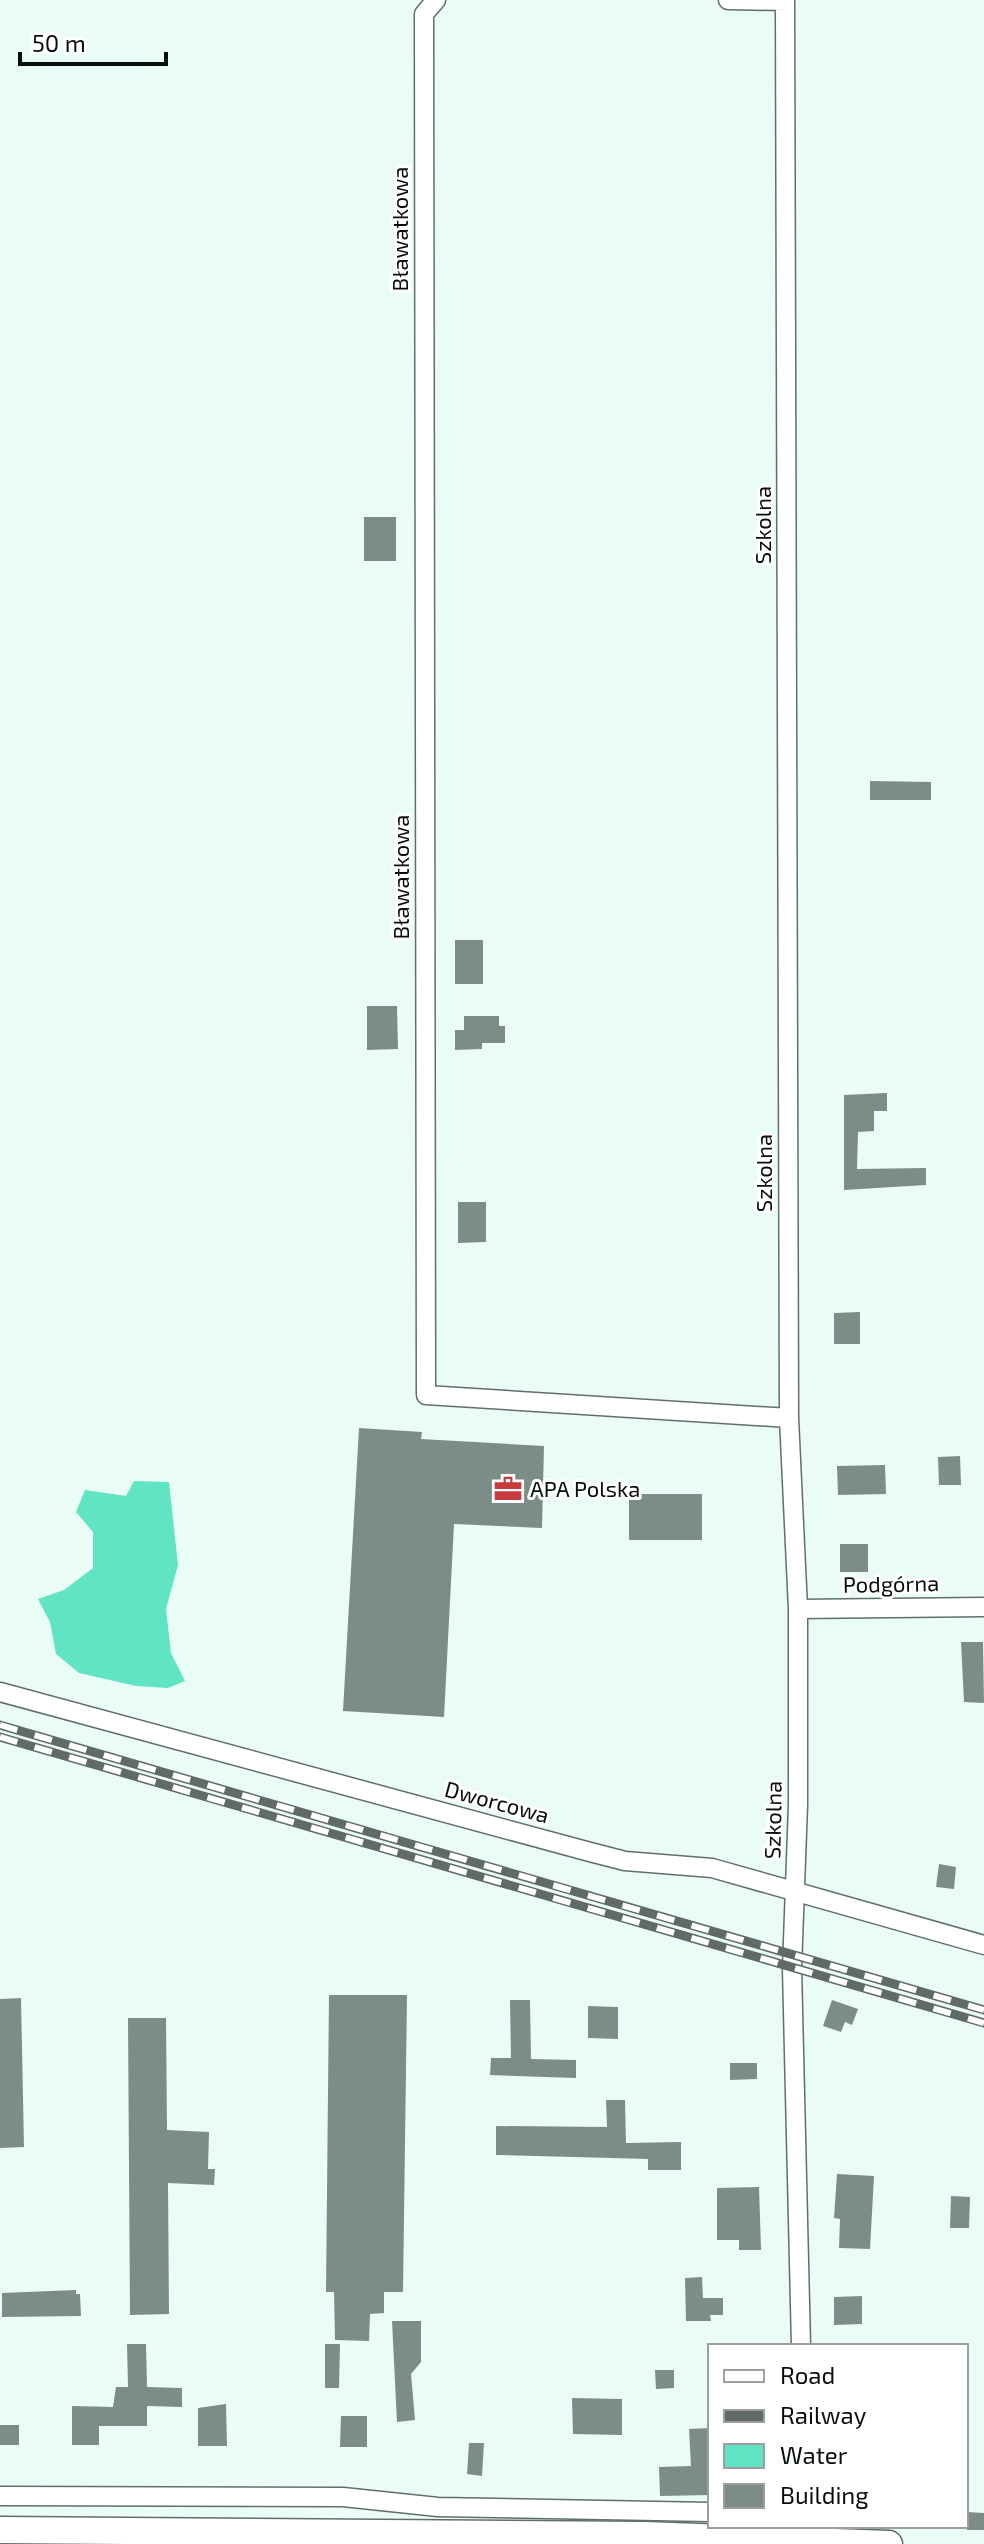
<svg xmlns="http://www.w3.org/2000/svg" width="984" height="2544" font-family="'Exo 2',sans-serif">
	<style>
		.water { fill: #61e4c3 }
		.building { fill: #7c8c86 }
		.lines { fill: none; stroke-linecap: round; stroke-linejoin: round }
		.street-casing { stroke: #606f6a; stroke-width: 21 }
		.secondary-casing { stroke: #606f6a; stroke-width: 29 }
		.street { stroke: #fff; stroke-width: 18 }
		.secondary { stroke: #fff; stroke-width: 26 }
		.rail-casing { stroke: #606b68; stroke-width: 9 }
		.rail { stroke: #fff; stroke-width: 6; stroke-dasharray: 18; stroke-linecap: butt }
		.labels { text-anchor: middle; stroke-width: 6; stroke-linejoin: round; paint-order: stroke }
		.street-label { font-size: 22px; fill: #080e0c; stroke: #fff }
		.poi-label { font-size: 22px; fill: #080e0c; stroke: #fff; text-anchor: start }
	</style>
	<rect width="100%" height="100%" fill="#eafcf6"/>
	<path class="water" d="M134 1481 169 1482 178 1565 166 1609 171 1653 185 1681 168 1688 136 1686 79 1673 56 1654 50 1622 38 1599 64 1590 93 1568V1532L76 1512 85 1490 126 1496Z"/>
	<path class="building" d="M364 517H396V561H364Z
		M870 781 931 782V800H870Z
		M455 940H483V984H455Z
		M367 1006H397L398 1049 367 1050Z
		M464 1016H499V1026H505V1043H482V1049L455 1050V1030H464Z
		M887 1093V1111H874V1131L858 1132 857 1169 926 1168V1185L844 1190V1095Z
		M458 1202H486V1242L458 1243Z
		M860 1312V1344H834V1313Z
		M359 1428 422 1432 421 1439 544 1446 542 1528 454 1524 444 1717 343 1711Z
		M960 1456 961 1485H939L938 1457Z
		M885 1465 886 1494 838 1495 837 1466Z
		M629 1494H702V1540H629Z
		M840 1544H868V1572H840Z
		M961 1642H983L984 1703 964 1702Z
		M939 1864 956 1867 954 1889 936 1887Z
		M329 1995H407L403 2292H384V2313L370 2314 369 2341 335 2340 334 2292H326Z
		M21 1998 24 2147 0 2148V1999Z
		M510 2000H530L531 2059 576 2060V2078L490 2075 491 2058H511Z
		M832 2000 858 2009 852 2025 845 2022 841 2032 823 2026Z
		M588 2006 618 2007V2039L588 2038Z
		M128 2018H166L167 2130 209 2132 208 2169H215L214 2185 168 2183 169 2314 130 2315Z
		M730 2063H757V2079L730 2080Z
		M606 2100H625L626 2143 681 2142V2170H648V2159L496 2155V2126L607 2127Z
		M837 2174 874 2176 870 2249 839 2248 840 2219 834 2218Z
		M759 2187 761 2250H739V2240H717V2188Z
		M951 2196 970 2197 969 2228H950Z
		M702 2277 703 2298H723V2315H710L711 2321H686L685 2278Z
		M76 2290V2294H80L81 2316 2 2317V2293Z
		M862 2296V2324L834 2325V2297Z
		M392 2321H421V2362L411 2374 415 2420 397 2422Z
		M127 2344H146L147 2387 182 2388V2407L147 2406V2426H99V2445H72V2406L113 2407 116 2387H128Z
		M325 2344H340L339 2388H325Z
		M655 2370H674V2388L656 2389Z
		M572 2398 622 2399V2435L573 2434Z
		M226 2404 227 2446H198V2408Z
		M341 2416H367V2447H340Z
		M0 2425H19V2445H0Z
		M710 2428V2495L660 2496 659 2467 691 2466 689 2429Z
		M469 2443H484L482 2476 467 2474Z
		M967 2512 984 2513V2530H967Z"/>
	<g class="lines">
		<defs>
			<path id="street" d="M436 0 424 14 426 1395 789 1418
				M728 0 785 1
				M785 0 789 1418 798 1609V1805L792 1968 801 2346
				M798 1609 984 1607
				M0 1692 590 1852 625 1861 712 1868 984 1945
				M0 2496 343 2497 438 2507 710 2512"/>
			<path id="secondary" d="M0 2530 645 2535 889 2544"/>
		</defs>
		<use href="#street" class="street-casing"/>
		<use href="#secondary" class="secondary-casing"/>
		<use href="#street" class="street"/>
		<use href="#secondary" class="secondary"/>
		<defs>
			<path id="rail" d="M0 1725 984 2010
				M0 1737 984 2023"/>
		</defs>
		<use href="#rail" class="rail-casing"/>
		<use href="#rail" class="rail"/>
	</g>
	<defs>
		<symbol id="office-bare" viewBox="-9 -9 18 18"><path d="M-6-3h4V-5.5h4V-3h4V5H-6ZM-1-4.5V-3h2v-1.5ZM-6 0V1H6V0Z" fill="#ca3b3f" stroke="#fff" stroke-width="2.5" paint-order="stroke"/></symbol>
	</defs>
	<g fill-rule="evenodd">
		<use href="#office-bare" x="488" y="1469" width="40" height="40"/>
	</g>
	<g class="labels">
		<g class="street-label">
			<text transform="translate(400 229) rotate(-90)" y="8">Bławatkowa</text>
			<text transform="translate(763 525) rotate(-90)" y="8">Szkolna</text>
			<text transform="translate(401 877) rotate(-90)" y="8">Bławatkowa</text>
			<text transform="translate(764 1173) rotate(-90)" y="8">Szkolna</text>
			<text transform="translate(891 1584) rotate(-1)" y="8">Podgórna</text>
			<text transform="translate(497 1802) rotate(15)" y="8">Dworcowa</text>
			<text transform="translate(773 1820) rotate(-89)" y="8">Szkolna</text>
		</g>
		<g class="poi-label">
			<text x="530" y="1497">APA Polska</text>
		</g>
	</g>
	<rect x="708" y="2344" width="260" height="184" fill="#ffffff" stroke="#9c9f9e" stroke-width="2"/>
	<rect x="724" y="2370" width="40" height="12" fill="#ffffff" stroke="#9c9f9e" stroke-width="2"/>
	<text x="780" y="2384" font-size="24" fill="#080e0c">Road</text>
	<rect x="724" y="2410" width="40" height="12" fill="#606b68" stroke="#9c9f9e" stroke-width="2"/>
	<text x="780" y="2424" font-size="24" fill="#080e0c">Railway</text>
	<rect x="724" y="2444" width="40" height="24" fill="#61e4c3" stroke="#9c9f9e" stroke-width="2"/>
	<text x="780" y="2464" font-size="24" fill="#080e0c">Water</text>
	<rect x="724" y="2484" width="40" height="24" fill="#7c8c86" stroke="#9c9f9e" stroke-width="2"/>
	<text x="780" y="2504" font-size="24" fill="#080e0c">Building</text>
	<path d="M20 52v12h146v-12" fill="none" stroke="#080e0c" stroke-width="4"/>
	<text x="32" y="52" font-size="24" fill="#080e0c" stroke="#ffffff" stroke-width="6" paint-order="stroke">50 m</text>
</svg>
